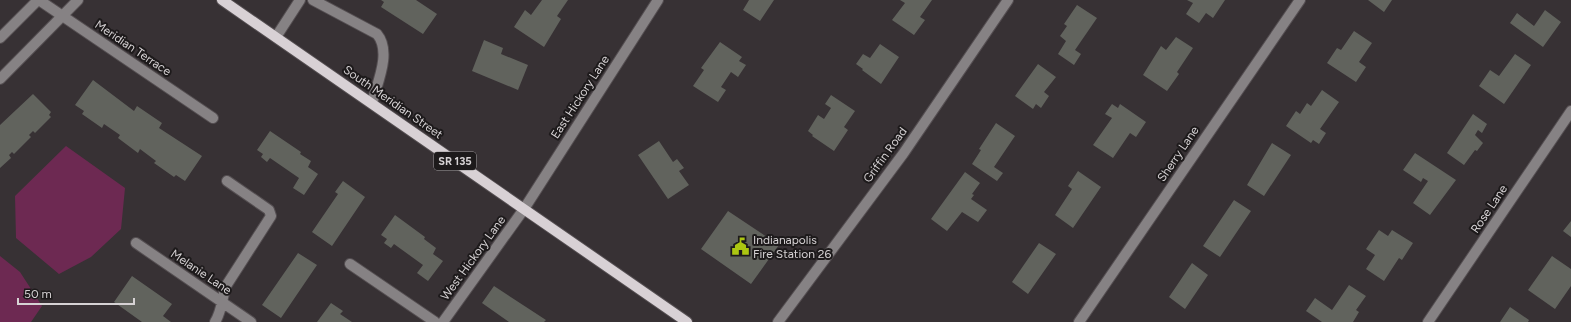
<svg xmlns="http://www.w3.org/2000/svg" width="1571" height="322" font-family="Figtree,sans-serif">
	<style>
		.water { fill: #6d2952 }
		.building { fill: #61635d }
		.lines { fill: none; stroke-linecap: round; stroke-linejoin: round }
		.minor-casing { stroke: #544e51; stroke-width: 12 }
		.major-casing { stroke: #544e51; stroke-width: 12 }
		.minor { stroke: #868284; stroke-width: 10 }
		.major { stroke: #d8d1d5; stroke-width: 10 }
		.labels { text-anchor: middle; stroke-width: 4; stroke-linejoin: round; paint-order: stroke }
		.shield { fill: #1d1a1b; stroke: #9e9b9c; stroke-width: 1 }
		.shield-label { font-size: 11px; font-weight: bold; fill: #d6d2d4 }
		.street-label { font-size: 12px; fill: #d6d2d4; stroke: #1d1a1b }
		.poi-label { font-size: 12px; fill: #d6d2d4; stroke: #1d1a1b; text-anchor: start }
	</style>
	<rect width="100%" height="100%" fill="#373134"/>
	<path class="water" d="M66 146 125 188 121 229 91 257 59 274 16 238 15 196Z
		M0 256 20 272 42 306 31 322H0Z"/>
	<path class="building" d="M381 0H416L437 14 423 34 381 7 384 2Z
		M542 0H568L557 16 561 19 544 47 514 27 525 10 531 15Z
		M749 0H774L760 21 743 10Z
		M900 0H932L920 17 925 20 914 35 892 20 905 3Z
		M1187 0H1225L1213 18 1206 13 1199 23 1186 14 1193 3Z
		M1368 0H1392L1384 12Z
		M1077 5 1097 18 1075 50 1081 54 1074 65 1058 54 1066 41 1060 36 1067 26 1064 24Z
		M1545 10 1561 22 1543 47 1510 23 1517 13 1534 26Z
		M1354 31 1372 43 1359 62 1366 67 1356 82 1327 63 1337 48 1341 50Z
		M1176 37 1193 48 1177 72 1179 74 1167 91 1143 75 1161 46 1166 50Z
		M484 40 503 48 501 54 528 65 518 90 472 71Z
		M720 42 742 57 739 61 746 65 738 77 731 72 721 87 726 90 718 102 693 86 704 70 701 68Z
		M880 44 899 57 881 84 862 70 863 69 856 64 863 54 870 58Z
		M1515 54 1531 65 1504 104 1479 86 1490 70 1499 76Z
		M1038 64 1056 77 1044 92 1049 96 1041 108 1036 104 1033 109 1015 96Z
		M93 80 134 111 137 106 162 123 159 128 202 156 185 181 176 175 174 177 154 163 156 161 140 149 138 153 118 138 120 135 104 124 102 128 82 114 84 111 75 105Z
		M1322 90 1339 102 1320 129 1326 133 1319 144 1313 140 1311 143 1286 126 1296 111 1300 114 1307 103 1311 106Z
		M33 94 51 112 49 115 51 117 35 133 33 131 29 135 31 137 14 154 12 152 9 155 11 158 0 168V125Z
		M831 95 855 111 844 127 848 130 834 151 812 136 813 135 808 131 818 115 824 119 831 108 825 104Z
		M1112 104 1118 108 1120 104 1146 122 1136 137 1130 133 1113 158 1093 145 1112 118 1105 114Z
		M1473 114 1487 124 1482 133 1478 130 1475 135 1483 143 1477 151 1475 150 1464 165 1447 153Z
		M996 123 1015 136 994 167 1003 173 997 181 972 164 981 150 979 149Z
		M270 131 301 152 300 154 311 161 308 167 318 174 304 195 293 188 299 178 270 158 267 162 261 157 263 154 257 150Z
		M659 141 673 162 677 159 684 168 679 171 689 185 668 199 638 155Z
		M1272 143 1291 155 1264 196 1247 185Z
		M1415 153 1456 180 1430 215 1413 203 1428 181 1423 178 1421 182 1403 170Z
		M1078 171 1101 187 1073 228 1055 215 1072 189 1068 186Z
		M965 172 980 183 972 194 974 195 971 199 987 210 978 222 962 212 947 231 931 219Z
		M343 181 365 197 332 246 312 232 338 194 335 192Z
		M1234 200 1251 211 1220 257 1203 246Z
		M728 211 779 245 751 284 701 249Z
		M395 215 425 237 424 239 436 248 433 254 443 261 428 281 417 273 423 265 394 244 391 248 384 243 387 239 381 235Z
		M1571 221V237L1563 231Z
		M1379 230 1388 236 1392 230 1413 243 1402 260 1399 258 1384 281 1366 269 1375 255 1366 249Z
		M1039 243 1056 254 1028 294 1012 282Z
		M298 253 317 265 281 318 262 305Z
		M1552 256 1571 269V286L1555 309 1528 290Z
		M1192 263 1208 275 1185 309 1169 297Z
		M132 276 172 304 163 316 171 322H142L114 302Z
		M1349 285 1366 296 1356 310 1359 312 1353 322H1322L1306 311 1315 298 1332 310Z
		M494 286 546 320 544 322H509L482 303Z
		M331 303 343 311 340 314 352 322H317Z
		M1510 307 1529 320 1528 322H1500Z"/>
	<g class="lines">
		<defs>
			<path id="minor" d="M39 0 213 118
				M313 0 377 34C392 52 377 83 372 103
				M276 37 300 0
				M0 38 38 0
				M0 79 78 0
				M136 243 251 322
				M350 264 435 322
				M215 322C222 311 222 298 226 286L271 216 269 210 227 181
				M443 322 524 209 658 0
				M778 322 903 154 1008 0
				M1079 322 1300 0
				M1428 322 1571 111"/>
			<path id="major" d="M222 0 687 322"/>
		</defs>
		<use href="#minor" class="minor-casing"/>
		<use href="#major" class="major-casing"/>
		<use href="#minor" class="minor"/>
		<use href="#major" class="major"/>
	</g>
	<defs>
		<symbol id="civic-bare" viewBox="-9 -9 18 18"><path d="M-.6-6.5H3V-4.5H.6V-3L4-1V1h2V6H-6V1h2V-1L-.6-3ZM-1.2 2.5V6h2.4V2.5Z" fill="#acc612" stroke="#1d1a1b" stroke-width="2.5" paint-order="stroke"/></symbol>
	</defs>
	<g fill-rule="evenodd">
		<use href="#civic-bare" x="728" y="234" width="25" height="25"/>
	</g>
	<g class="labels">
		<rect class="shield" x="434" y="152" width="42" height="18" rx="3"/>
		<g class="shield-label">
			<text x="455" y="165">SR 135</text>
		</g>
		<g class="street-label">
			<text transform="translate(133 48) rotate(34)" y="4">Meridian Terrace</text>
			<text transform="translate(580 97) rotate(-57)" y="4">East Hickory Lane</text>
			<text transform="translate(393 102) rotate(35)" y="4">South Meridian Street</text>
			<text transform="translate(1178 154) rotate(-56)" y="4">Sherry Lane</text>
			<text transform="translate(885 155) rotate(-54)" y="4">Griffin Road</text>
			<text transform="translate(1489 209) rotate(-56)" y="4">Rose Lane</text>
			<text transform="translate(473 258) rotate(-54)" y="4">West Hickory Lane</text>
			<text transform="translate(201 272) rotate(34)" y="4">Melanie Lane</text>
		</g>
		<g class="poi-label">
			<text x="753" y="244">Indianapolis<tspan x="753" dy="14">Fire Station 26</tspan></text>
		</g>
	</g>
	<path d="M18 298v6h116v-6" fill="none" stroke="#d6d2d4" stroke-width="2"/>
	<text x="24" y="298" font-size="12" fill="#d6d2d4" stroke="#1d1a1b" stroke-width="3" paint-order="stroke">50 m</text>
</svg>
